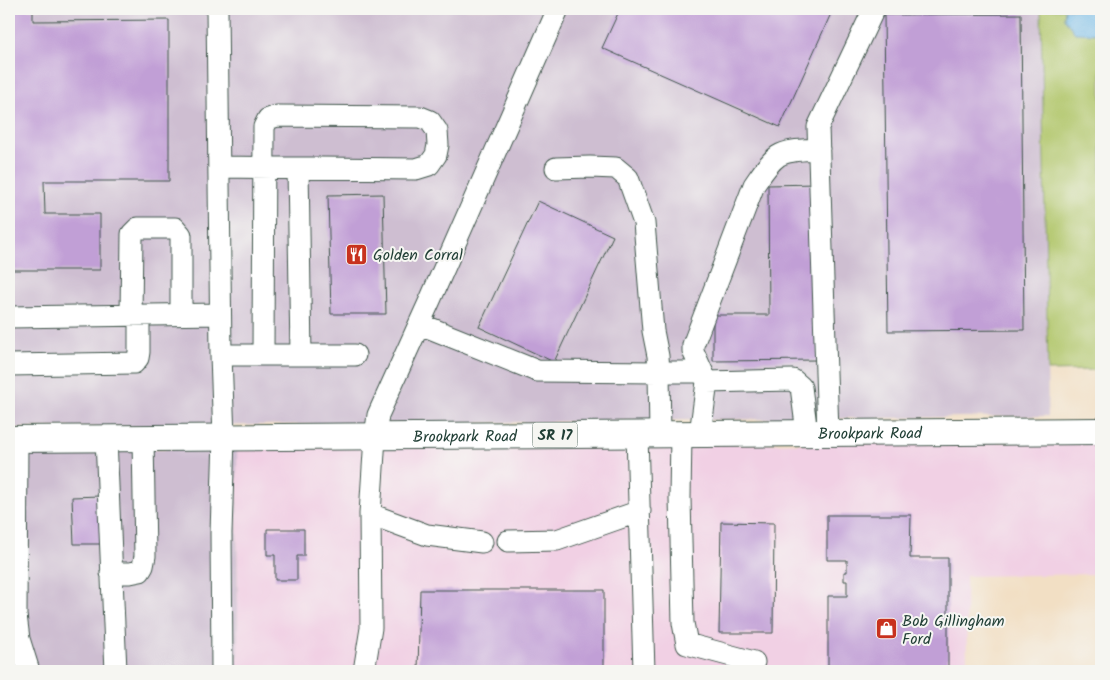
<svg xmlns="http://www.w3.org/2000/svg" width="1110" height="680" font-family="Kalam,sans-serif">
	<style>
		.built { fill: #f1d0e4 }
		.industrial { fill: #cebed1 }
		.green { fill: #b1c66a; stroke: #68824f }
		.water { fill: #6eb7e6; stroke: #467a8d }
		.building { fill: #c19fd6 }
		.lines { fill: none; stroke-linecap: round; stroke-linejoin: round }
		.minor-casing { stroke: #3f554a; stroke-width: 23 }
		.major-casing { stroke: #3f554a; stroke-width: 28 }
		.minor { stroke: #fff; stroke-width: 21 }
		.major { stroke: #fff; stroke-width: 26 }
		.labels { text-anchor: middle; stroke-width: 4; stroke-linejoin: round; paint-order: stroke }
		.shield { fill: #f6f6f2; stroke: #60746d; stroke-width: 1 }
		.shield-label { font-size: 15px; font-weight: bold; fill: #1f3d34 }
		.poi-label { font-size: 16px; fill: #1f3d34; stroke: #f6f6f2; text-anchor: start }
		.street-label { font-size: 16px; fill: #1f3d34; stroke: #f6f6f2 }
	</style>
	<rect width="100%" height="100%" fill="#f6f6f2"/>
	<filter id="ink" filterUnits="userSpaceOnUse"><feTurbulence type="fractalNoise" baseFrequency=".02" numOctaves="2"/><feDisplacementMap in="SourceGraphic" scale="10" xChannelSelector="R" yChannelSelector="G"/><feConvolveMatrix kernelMatrix="1 2 1 2 8 2 1 2 1" color-interpolation-filters="sRGB"/></filter>
	<filter id="wash" filterUnits="userSpaceOnUse"><feTurbulence type="fractalNoise" baseFrequency=".0096" numOctaves="4" result="noise"/><feDisplacementMap in="SourceGraphic" scale="20" xChannelSelector="R" yChannelSelector="G"/><feGaussianBlur stdDeviation="1.12" result="paint"/><feColorMatrix in="noise" values="0 0 0 0 0 0 0 0 0 0 0 0 0 0 0 0 0 1.4 0 .05"/><feComposite in="paint" operator="in"/></filter>
	<g filter="url(#wash)">
		<rect width="100%" height="100%" fill="#f2dfc4"/>
		<path class="built" d="M1101 441V574L966 576 967 671H238L237 448Z"/>
		<path class="industrial" d="M9 9H1041L1048 416 9 428Z
			M237 448 238 671H9V450Z"/>
		<path class="green" d="M1041 9H1065L1064 18 1075 33 1101 34V370L1048 371Z"/>
		<path class="water" d="M1065 9H1101V34L1075 33 1064 18Z"/>
		<g id="blocks">
			<path class="building" d="M9 9H33V21L169 20V181H44L45 214H100V270H9Z
				M620 9H833L780 127 602 48Z
				M1021 14 1024 330 888 331 884 15Z
				M816 184 817 360 713 361V315H769L768 185Z
				M383 194 386 314H331L328 195Z
				M538 201 613 236 554 362 479 327Z
				M100 496 103 544H74L72 497Z
				M827 515H911L910 558H948V671H828V596H847V581H844V572H847V560H827Z
				M721 522 774 523 773 633H719Z
				M267 529H304V556H297V580H275V555H267Z
				M420 590H604V671H418Z"/>
		</g>
	</g>
	<g filter="url(#ink)">
		<use href="#blocks" fill-opacity="0" stroke="#3f554a" stroke-width="1"/>
		<g class="lines">
			<defs>
				<path id="minor" d="M217 9 221 355 224 438 221 533 222 671
					M219 167 416 169 429 165 436 155 438 145 437 131 430 121 420 117 277 116 268 119 264 127 263 355
					M298 168 301 355
					M556 168 590 167 616 168 628 178 644 223 653 331 658 356 659 372H702
					M131 315 132 234 138 228H175L181 235V314
					M9 317 220 314
					M420 324 537 371 659 372 660 435
					M221 355H355
					M9 365 134 363 138 358 139 352V315
					M707 382 793 380 801 387 807 433
					M828 433 818 127 874 9
					M700 434 707 382 693 351V345L754 185C761 175 768 163 778 156 789 149 806 150 819 149
					M637 435 644 671
					M681 435 680 498 683 623 687 644 754 662
					M17 439 16 615 19 639 29 671
					M106 439 116 671
					M508 541 557 540 640 511
					M482 542 427 535 370 514 375 437 378 415 431 298 558 9
					M111 573H130L140 571 143 566 145 556 143 438
					M364 671 371 628 370 514"/>
				<g id="major">
					<path id="s1" d="M9 439 1101 431"/>
				</g>
			</defs>
			<use href="#minor" class="minor-casing"/>
			<use href="#major" class="major-casing"/>
			<use href="#minor" class="minor"/>
			<use href="#major" class="major"/>
		</g>
	</g>
	<defs>
		<symbol id="restaurant-square" viewBox="-11 -11 22 22"><rect x="-9" y="-9" width="18" height="18" rx="4" fill="#c8321e" stroke="#f6f6f2"/><path d="M-5-6h1v4h1v-4h1v4h1v-4h1v5L-1.5 .5V6h-2V.5L-5-1ZM5-6V6H3V1.5H1.5Q1.5-4 5-6Z" fill="#fff"/></symbol>
		<symbol id="shop-square" viewBox="-11 -11 22 22"><rect x="-9" y="-9" width="18" height="18" rx="4" fill="#c8321e" stroke="#f6f6f2"/><path d="M-5-2.5h2.3a2.7 3.5 0 0 1 5.4 0H5L5.5 6h-11ZM-1.5-2.5h3a1.5 2.3 0 0 0-3 0Z" fill="#fff"/></symbol>
	</defs>
	<g fill-rule="evenodd">
		<use href="#restaurant-square" x="344" y="242" width="25" height="25"/>
		<use href="#shop-square" x="874" y="616" width="25" height="25"/>
	</g>
	<g class="labels">
		<rect class="shield" x="532.5" y="422.5" width="45" height="25" rx="4"/>
		<g class="shield-label">
			<text x="555" y="440">SR 17</text>
		</g>
		<g class="poi-label">
			<text x="373" y="260">Golden Corral</text>
			<text x="902" y="626">Bob Gillingham<tspan x="902" dy="18">Ford</tspan></text>
		</g>
		<g class="street-label">
			<text dy="6" stroke="none"><textPath href="#s1" startOffset="861">Brookpark Road</textPath></text>
			<text dy="6" stroke="none"><textPath href="#s1" startOffset="456">Brookpark Road</textPath></text>
		</g>
	</g>
	<rect width="1110" height="680" fill="none" stroke="#f6f6f2" stroke-width="30"/>
</svg>
